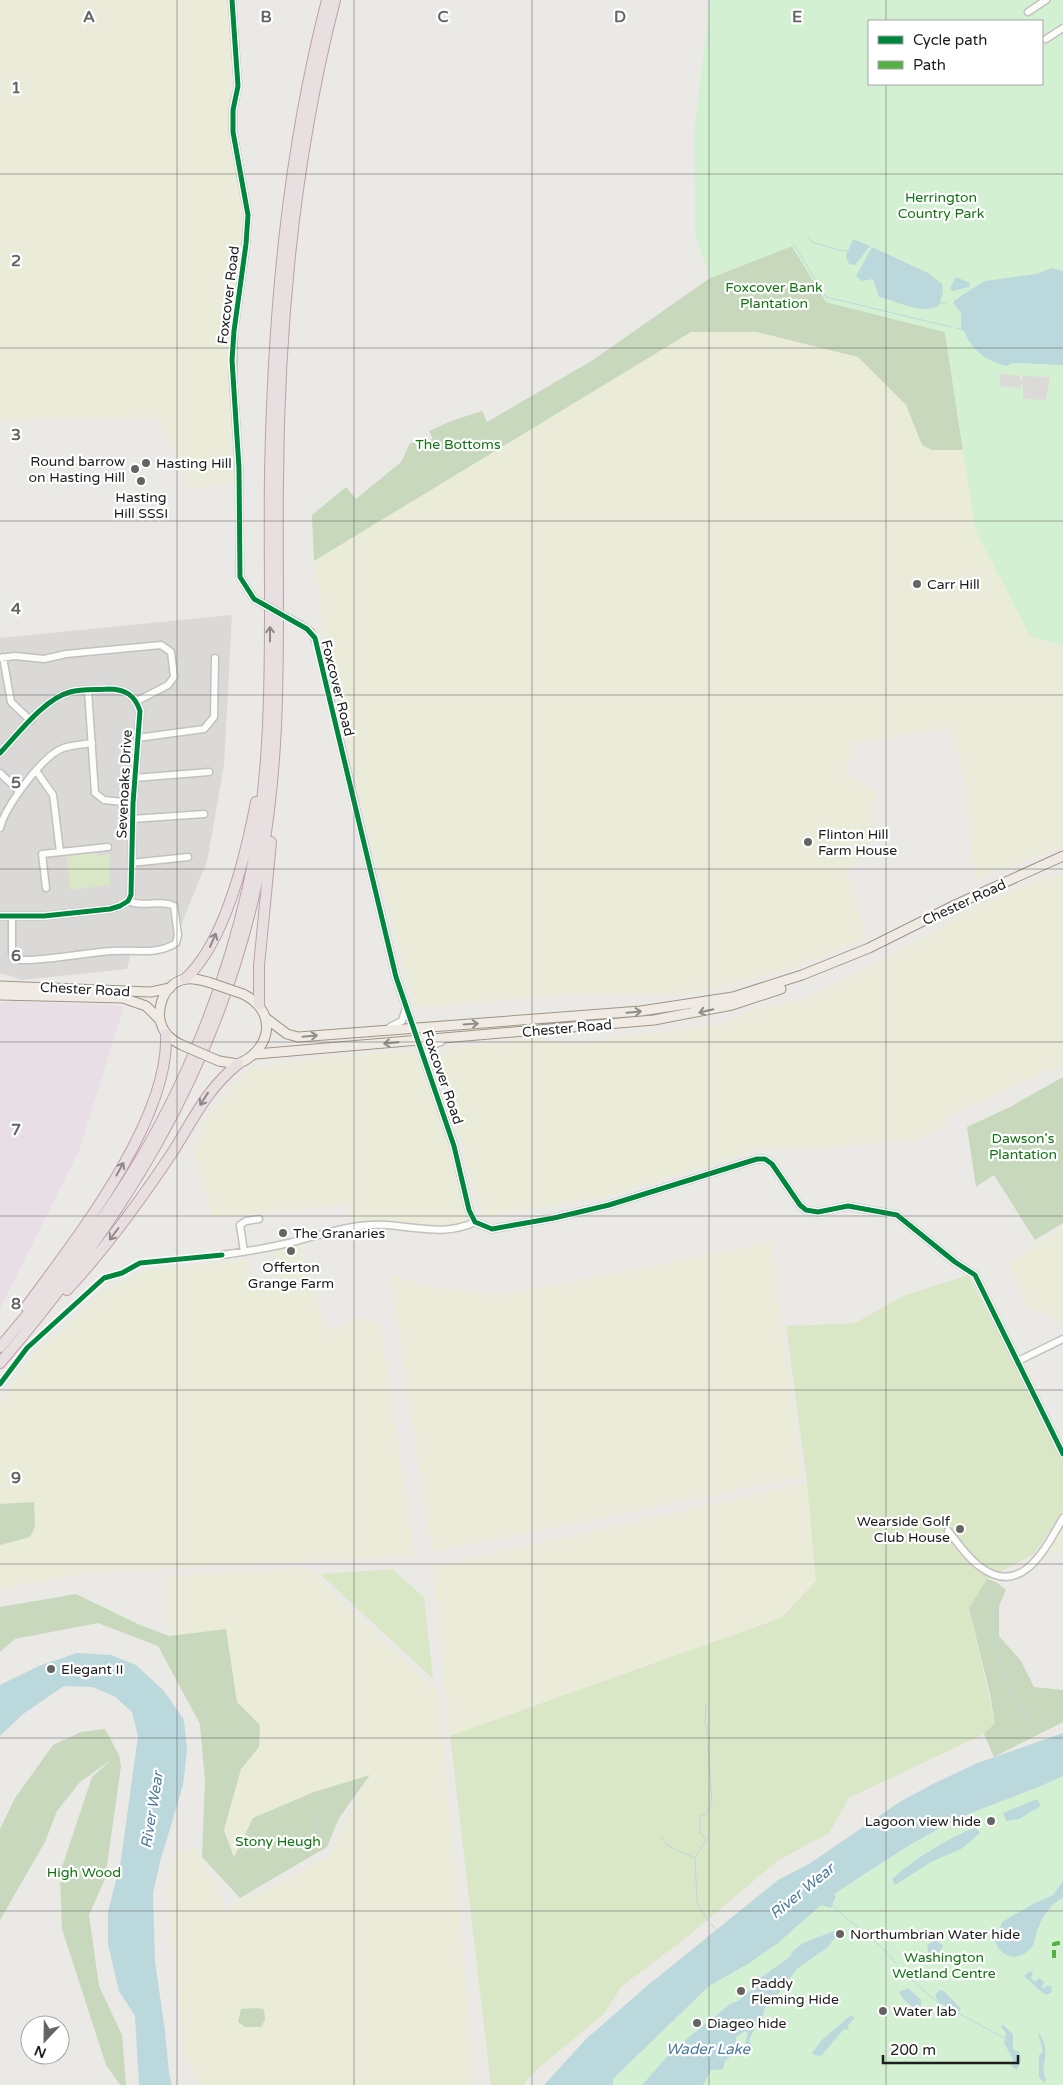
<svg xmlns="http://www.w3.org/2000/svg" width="1063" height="2085" font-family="'Varela Round',sans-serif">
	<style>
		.residential { fill: #dad9d7 }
		.industrial { fill: #e8dee5 }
		.farmland { fill: #ebebd9 }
		.grass { fill: #dae7c6 }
		.forest { fill: #c8d8bc }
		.park { fill: #d4f0d2; fill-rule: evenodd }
		.parking { fill: #dbdad9 }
		.water { fill: #bbd8dd }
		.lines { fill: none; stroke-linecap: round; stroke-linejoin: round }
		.stream { stroke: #bbd8dd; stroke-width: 1 }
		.minor-casing { stroke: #c2c1c0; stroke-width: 9 }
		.major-casing { stroke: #a09584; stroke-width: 11 }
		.highway-casing { stroke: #be9faa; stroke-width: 12 }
		.minor { stroke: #fcfcfb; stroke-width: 6 }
		.major { stroke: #efeae4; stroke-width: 9 }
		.highway { stroke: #e8dfe1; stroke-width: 10 }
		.minor-bridge-casing { stroke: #c2c1c0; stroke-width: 9; stroke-linecap: butt }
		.major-bridge-casing { stroke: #a09584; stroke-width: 11; stroke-linecap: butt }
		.minor-bridge { stroke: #fcfcfb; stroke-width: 6 }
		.major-bridge { stroke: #efeae4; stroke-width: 9 }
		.quiet { stroke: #55b145; stroke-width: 4; stroke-dasharray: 8 4; stroke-linecap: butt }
		.cycleway-casing { stroke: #fff; stroke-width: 8 }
		.cycleway { stroke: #00873e; stroke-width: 5 }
		.oneway { stroke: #8d8889 }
		.oneway2 { stroke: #908e8a }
		.grid { fill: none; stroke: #656463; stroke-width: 1; stroke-opacity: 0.55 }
		.poi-dot { fill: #656463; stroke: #fff; stroke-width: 2 }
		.labels { text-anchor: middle; stroke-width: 4.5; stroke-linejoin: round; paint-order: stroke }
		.park-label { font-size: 14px; fill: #117512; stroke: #fff }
		.street-label { font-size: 14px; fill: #1d1d1d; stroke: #fff }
		.poi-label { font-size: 14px; fill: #1d1d1d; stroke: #fff; text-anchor: start }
		.water-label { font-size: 15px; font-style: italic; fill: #4c7ba0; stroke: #fff }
		.grid-label { font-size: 16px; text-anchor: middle; font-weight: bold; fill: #656463; stroke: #fff; stroke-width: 4.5; stroke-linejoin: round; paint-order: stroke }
	</style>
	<rect width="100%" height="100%" fill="#ebe9e6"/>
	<path class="residential" d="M232 615 224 765 207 862 175 939 159 946 132 948 127 969 22 980 0 973V638Z"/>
	<path class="industrial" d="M12 1001 124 1006 79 1151 0 1309V1003Z"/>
	<path class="farmland" d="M0 0H232L238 86 233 132 248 215 234 331 239 481 191 490 159 417 0 420Z
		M691 332H757L858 357 906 405 922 445 932 450H963L975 529 1030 636 1063 646V846L975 880 966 789 952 728 857 742 846 772 876 793 869 852 846 871 867 939 778 973 681 995 581 994 415 1008 363 812 326 648 314 561Z
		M1063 874V1065L948 1116 946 1125 919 1139 812 1149H761L607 1197 484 1217 435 1058 445 1050 532 1038 576 1044 720 1024 758 1008 805 1000 939 930 964 912 1031 883Z
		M417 1051 445 1133 469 1221 446 1226 351 1221 347 1204 213 1218 193 1150 209 1113 250 1069 322 1057Z
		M1063 1226V1322L1027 1306 1010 1264Z
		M771 1242 802 1477 432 1552 390 1273 417 1284 499 1296Z
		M301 1243 309 1278 327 1331 364 1317 381 1327 415 1556 98 1572 0 1589V1405L27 1361 104 1291 147 1270 244 1260 256 1281 289 1279 279 1278 273 1249Z
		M807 1483 816 1581 781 1618 450 1736 433 1567Z
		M1063 1524V1549L1042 1560Z
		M307 1568 438 1692 475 2085H200L184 2055 168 1889 177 1851 196 1849 228 1910 240 1898 266 1890 328 1856 370 1775 314 1792 253 1818 234 1857 224 1830 241 1769 259 1747 260 1725 237 1702 226 1630 169 1636 167 1576Z"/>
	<path class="grass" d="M95 851 99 856 110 854 109 885 70 890 67 856Z
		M968 1275 1063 1458V1511L1034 1554 987 1579 969 1608 995 1723 984 1734 849 1798 829 1833 777 1861 691 1934 622 1986 604 2014 536 2070 523 2085H491L450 1736 781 1618 816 1581 807 1483 786 1326 855 1323 903 1296Z
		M392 1569 424 1597 433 1679 320 1574Z"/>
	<path class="forest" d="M792 246 826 302 945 332 963 450H932L922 445 906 405 858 357 757 332H691L314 561 312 515 346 487 356 499 401 462 410 443 433 439 429 431 451 421 482 411 487 422 593 360 710 278Z
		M1063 1077V1223L1035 1240 994 1175 976 1187 967 1127 1010 1107Z
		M34 1502 35 1527 30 1537 0 1545V1504Z
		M987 1579 996 1582 1006 1590 999 1606V1636L1021 1661 1034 1687 1063 1690V1722L994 1757 984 1734 995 1723 990 1694 969 1608Z
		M76 1594 140 1625 169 1636 226 1629 237 1702 260 1725 259 1747 241 1769 224 1830 234 1857 253 1818 314 1792 370 1775 339 1818 327 1847 240 1898 202 1857 205 1781 200 1724 158 1646 98 1623 15 1639 0 1652V1607Z
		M105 1729 119 1755 121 1766 105 1879 89 1915 99 1986 122 2035 126 2085H120L106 2065 62 1929 60 1873 92 1777 111 1760 80 1782 57 1811 45 1842 0 1920V1829L15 1798 53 1745 81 1732Z
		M255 2008 264 2009 265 2020 261 2027H245L238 2022 241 2009Z"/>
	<path class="park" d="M710 0H1063V646L1030 636 975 529 945 332 826 302 792 246 710 278 695 235 694 134ZM869 21H1042V84H869Z
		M1063 1776V2085H613V2079L709 1986 751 1962 778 1943 821 1905 832 1907 836 1897 833 1894C874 1868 914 1840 958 1819 992 1803 1029 1793 1063 1776Z"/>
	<path class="parking" d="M1000 374 1020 376V379H1022L1023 376 1050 377 1046 400 1023 399V384H1021L1020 388 1000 386Z"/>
	<path class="water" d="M853 239 870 246 855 265 849 264 846 256Z
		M872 247 928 273 942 284 943 292 939 306C919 315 899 301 879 297L873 279 862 281 856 276Z
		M1052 268 1063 271V365L1013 363 1006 366C991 362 979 356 970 342 966 337 966 332 961 329V313L953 303 955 300 985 281 1036 274Z
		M956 277 970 283 969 287 953 291 950 288Z
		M77 1653 111 1655 136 1665 164 1691 184 1720 187 1751 183 1785 160 1862 153 1894 155 1962 165 2030 169 2074 172 2085H139L135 2016 119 1991 108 1945V1912L121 1860 138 1736 132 1712 114 1696 92 1687 64 1686 23 1714 0 1736V1685L39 1666Z
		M1063 1733V1776C1028 1793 992 1803 958 1819 914 1840 874 1868 834 1894L836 1896 831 1908 821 1905 778 1943 751 1962 709 1986 613 2079V2085H544L586 2039 647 1986 778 1880 809 1864 901 1801 933 1784 975 1764Z
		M1037 1799 1041 1806 1019 1819 1006 1821 1003 1813Z
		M976 1827 980 1833 961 1849 931 1862 895 1885 892 1879C917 1857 945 1840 976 1827Z
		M1063 1881V1898C1051 1903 1043 1916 1038 1928 1034 1936 1037 1943 1029 1950 1017 1962 1000 1957 995 1941L1002 1922 1035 1903 1053 1895Z
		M834 1931 840 1937 838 1940 835 1938 828 1947 797 1969 777 1995 767 2002 762 2017 765 2024 761 2021 758 2022 749 2040 752 2049 745 2044 748 2033 745 2031 736 2037C737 2049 734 2055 725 2061L723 2069 711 2070 703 2085H642L672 2051 730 2004 738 2001 753 1988 759 1979 791 1956 792 1952 803 1943Z
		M935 1940 943 1945 939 1953 946 1959V1964L929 1956 927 1945Z
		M1030 1971 1033 1973 1031 1978 1035 1982 1039 1978 1044 1982 1042 1987 1043 1989 1047 1986H1051L1052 1992 1047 1995C1039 1992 1032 1982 1024 1976Z
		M908 1988 921 2000V2005L915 2009 904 2000 899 1992Z
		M940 1990 944 1991 961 2009 956 2016 949 2008 939 2003 935 1995Z
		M851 2015 855 2018 847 2026 849 2030 844 2029 821 2056 814 2055 812 2053 822 2040Z
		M1002 2024 1013 2034V2049L1019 2052 1021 2060 1017 2070 1011 2066 1013 2059 1004 2043 1006 2033 1001 2027Z
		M1038 2032C1054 2054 1038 2063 1046 2079L1044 2083 1039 2077V2055L1043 2052Z"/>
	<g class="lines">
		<path class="stream" d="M808 236 812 242 838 250 850 251
			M793 243 826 297 951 327
			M969 287 971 289
			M939 303H946
			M956 328 961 329
			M987 1591 994 1613 991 1621 996 1649 1012 1695 1035 1734
			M706 1705 705 1723 708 1729 706 1734 710 1739 708 1745 712 1803 707 1813 700 1816V1833L706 1839 695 1858 697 1902 708 1921
			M662 1838 668 1846 695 1858
			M312 1843 317 1842 316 1820 325 1808 348 1789
			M832 1905C852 1925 878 1940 896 1963
			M711 1924 716 1929
			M899 1969 939 2003
			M958 2013 1006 2039"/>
		<defs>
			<path id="minor" d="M232 0 238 86 233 110V132L248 215 246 244 234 331 233 378 239 468 240 577 254 599
				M1028 12 1046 0
				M1046 39 1063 28
				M301 625 311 632 317 644 396 977 454 1146 469 1210 475 1222 492 1229 554 1218 609 1205 757 1159H765L772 1164 800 1205 806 1210 818 1212 848 1206 897 1215 955 1262 975 1275 1063 1454
				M3 657 11 702 31 721
				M0 658 15 656 44 659 66 654 161 645 171 652 174 677 168 685 137 701
				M88 690 95 793 104 800 133 803
				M137 738 204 729 214 717 215 658
				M0 753C18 734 44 699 70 692 82 689 96 690 108 689 125 689 135 695 140 711L133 803 131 895 128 901 120 906 110 909 44 916H0
				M37 772 53 795 60 852
				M0 773 19 791
				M134 778 209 772
				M132 819 204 814
				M0 828C5 807 41 758 61 749 70 745 82 745 92 743
				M131 863 188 857
				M46 888 42 854 108 847
				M12 917V953L19 960C50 961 81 953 112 951 133 949 156 956 176 943L178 935 174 906C160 899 143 908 128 901
				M390 1027 402 1021 406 1008
				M425 1057 432 1045 441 1042
				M244 1252 240 1225 246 1221 259 1219
				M222 1255C244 1252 267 1248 289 1243 321 1235 352 1223 386 1225 417 1227 446 1236 475 1222
				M1018 1361 1063 1339
				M948 1531C958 1543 967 1557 979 1566 1021 1599 1045 1549 1063 1518"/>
			<path id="major" d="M0 986 151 992 170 988
				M0 995 123 998 146 1006 160 1020
				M267 1019 287 1034 298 1037 641 1011 733 997 802 975 869 948 955 905 1063 856
				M184 1046C177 1043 170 1039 165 1032 153 1014 162 984 185 979 193 978 201 980 208 982
				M256 1054 654 1020 732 1005 781 989
				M219 1061 238 1064C271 1050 279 1012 243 994"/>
			<path id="highway" d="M185 979C225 943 246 854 256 802
				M259 1005V966L271 842
				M67 1290C106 1248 140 1201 172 1153 194 1119 205 1091 238 1064
				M26 1307C76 1239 170 1120 166 1034
				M0 1347C32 1309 65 1271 94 1230 168 1128 220 1010 248 887 278 751 268 612 270 474 273 315 287 155 327 0
				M0 1363C122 1220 213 1076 255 891 286 756 276 617 278 480 279 319 295 156 335 0"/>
		</defs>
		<use href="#minor" class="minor-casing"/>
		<use href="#major" class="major-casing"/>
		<use href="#highway" class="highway-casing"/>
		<use href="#minor" class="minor"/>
		<use href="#major" class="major"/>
		<use href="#highway" class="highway"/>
		<defs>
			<path id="minor-bridge" d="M254 599 301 625"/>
			<path id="major-bridge" d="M208 982 243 994
				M184 1046 219 1061"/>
		</defs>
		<use href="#minor-bridge" class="minor-bridge-casing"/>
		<use href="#major-bridge" class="major-bridge-casing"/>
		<use href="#minor-bridge" class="minor-bridge"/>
		<use href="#major-bridge" class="major-bridge"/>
		<path class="quiet" d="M1054 1958V1944L1063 1942"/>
		<defs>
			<path id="cycleway" d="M232 0 238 86 233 110V132L248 215 246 244 234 331 232 360 239 468 240 577 254 599 307 629 315 638 396 977 454 1146 469 1210 475 1222 492 1229 554 1218 609 1205 757 1159H765L772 1164 800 1205 806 1210 818 1212 848 1206 897 1215 955 1262 975 1275 1063 1454
				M0 753C18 734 44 699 70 692 82 689 96 690 108 689 125 689 135 695 140 711L133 803 131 895 128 901 120 906 110 909 44 916H0
				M0 1384 27 1348 104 1278 122 1273 140 1263 222 1255"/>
		</defs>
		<use href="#cycleway" class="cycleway-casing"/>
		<use href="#cycleway" class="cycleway"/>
	</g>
	<defs><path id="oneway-shaft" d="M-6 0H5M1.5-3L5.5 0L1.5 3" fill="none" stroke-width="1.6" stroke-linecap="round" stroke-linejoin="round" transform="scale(1.25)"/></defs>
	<g class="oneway">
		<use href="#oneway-shaft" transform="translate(270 634) rotate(-90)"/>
		<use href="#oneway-shaft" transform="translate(213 940) rotate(-66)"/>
		<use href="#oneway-shaft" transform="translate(204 1099) rotate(122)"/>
		<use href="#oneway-shaft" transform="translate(120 1169) rotate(-61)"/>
		<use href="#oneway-shaft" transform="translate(114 1234) rotate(127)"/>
	</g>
	<g class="oneway2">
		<use href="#oneway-shaft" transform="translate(706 1011) rotate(167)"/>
		<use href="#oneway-shaft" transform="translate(634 1012) rotate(-5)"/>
		<use href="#oneway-shaft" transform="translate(471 1024) rotate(-4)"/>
		<use href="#oneway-shaft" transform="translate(310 1036) rotate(-5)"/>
		<use href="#oneway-shaft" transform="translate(391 1043) rotate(175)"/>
	</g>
	<path class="grid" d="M177 0V2085M354 0V2085M532 0V2085M709 0V2085M886 0V21M886 84V2085M0 174H1063M0 348H1063M0 521H1063M0 695H1063M0 869H1063M0 1042H1063M0 1216H1063M0 1390H1063M0 1564H1063M0 1738H1063M0 1911H1063"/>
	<g class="poi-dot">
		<circle cx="146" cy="463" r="5"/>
		<circle cx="135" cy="469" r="5"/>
		<circle cx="141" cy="481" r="5"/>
		<circle cx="917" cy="584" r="5"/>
		<circle cx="808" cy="842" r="5"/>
		<circle cx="283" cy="1233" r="5"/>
		<circle cx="291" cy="1251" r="5"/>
		<circle cx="960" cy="1529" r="5"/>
		<circle cx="51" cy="1669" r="5"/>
		<circle cx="991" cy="1821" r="5"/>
		<circle cx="840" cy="1934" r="5"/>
		<circle cx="741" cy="1991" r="5"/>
		<circle cx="883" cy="2011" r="5"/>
		<circle cx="697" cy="2023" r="5"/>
	</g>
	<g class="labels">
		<g class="park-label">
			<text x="941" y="202">Herrington<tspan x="941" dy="16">Country Park</tspan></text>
			<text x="774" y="292">Foxcover Bank<tspan x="774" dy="16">Plantation</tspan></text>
			<text x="458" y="449">The Bottoms</text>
			<text x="1023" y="1143">Dawson's<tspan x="1023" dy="16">Plantation</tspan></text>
			<text x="278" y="1846">Stony Heugh</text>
			<text x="84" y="1877">High Wood</text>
			<text x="944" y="1962">Washington<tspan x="944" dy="16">Wetland Centre</tspan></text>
		</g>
		<g class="street-label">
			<text transform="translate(228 295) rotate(-83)" y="5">Foxcover Road</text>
			<text transform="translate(338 688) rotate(76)" y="5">Foxcover Road</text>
			<text transform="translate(124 784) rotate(-87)" y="5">Sevenoaks Drive</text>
			<text transform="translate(964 902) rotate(-25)" y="5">Chester Road</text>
			<text transform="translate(85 989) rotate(3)" y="5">Chester Road</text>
			<text transform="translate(567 1028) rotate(-5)" y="5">Chester Road</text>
			<text transform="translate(443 1077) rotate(71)" y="5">Foxcover Road</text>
		</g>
		<g class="poi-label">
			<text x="125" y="466" text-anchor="end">Round barrow<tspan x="125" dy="16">on Hasting Hill</tspan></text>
			<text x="156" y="468">Hasting Hill</text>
			<text x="141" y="502" text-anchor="middle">Hasting<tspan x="141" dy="16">Hill SSSI</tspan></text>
			<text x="927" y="589">Carr Hill</text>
			<text x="818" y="839">Flinton Hill<tspan x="818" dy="16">Farm House</tspan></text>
			<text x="293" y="1238">The Granaries</text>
			<text x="291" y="1272" text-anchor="middle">Offerton<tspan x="291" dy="16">Grange Farm</tspan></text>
			<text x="950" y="1526" text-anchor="end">Wearside Golf<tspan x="950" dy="16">Club House</tspan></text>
			<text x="61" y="1674">Elegant II</text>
			<text x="981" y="1826" text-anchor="end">Lagoon view hide</text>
			<text x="850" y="1939">Northumbrian Water hide</text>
			<text x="751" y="1988">Paddy<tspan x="751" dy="16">Fleming Hide</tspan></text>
			<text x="893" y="2016">Water lab</text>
			<text x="707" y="2028">Diageo hide</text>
		</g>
		<g class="water-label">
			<text transform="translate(152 1810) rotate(-81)" y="5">River Wear</text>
			<text transform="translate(802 1891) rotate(-39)" y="5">River Wear</text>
			<text x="708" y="2054">Wader Lake</text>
		</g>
	</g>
	<g class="grid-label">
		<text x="89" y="22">A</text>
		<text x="266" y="22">B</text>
		<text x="443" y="22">C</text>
		<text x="620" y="22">D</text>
		<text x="797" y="22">E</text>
		<text x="16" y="93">1</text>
		<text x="16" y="266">2</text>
		<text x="16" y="440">3</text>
		<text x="16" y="614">4</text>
		<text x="16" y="788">5</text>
		<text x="16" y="961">6</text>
		<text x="16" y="1135">7</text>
		<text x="16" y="1309">8</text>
		<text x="16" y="1483">9</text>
	</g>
	<rect x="868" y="20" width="175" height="65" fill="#ffffff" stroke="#a5a5a5"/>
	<rect x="878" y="36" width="25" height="8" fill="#00873e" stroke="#a5a5a5"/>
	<text x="913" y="45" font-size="15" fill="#1d1d1d">Cycle path</text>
	<rect x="878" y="61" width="25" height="8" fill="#55b145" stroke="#a5a5a5"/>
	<text x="913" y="70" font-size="15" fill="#1d1d1d">Path</text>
	<g transform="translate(45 2040) rotate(202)"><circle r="24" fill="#ffffff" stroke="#a5a5a5"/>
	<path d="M0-4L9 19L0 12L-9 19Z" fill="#656463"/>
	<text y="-8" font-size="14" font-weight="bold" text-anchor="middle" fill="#1d1d1d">N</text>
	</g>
	<path d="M883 2055v8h135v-8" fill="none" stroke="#1d1d1d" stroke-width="2.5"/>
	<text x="890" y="2055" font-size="15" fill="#1d1d1d" stroke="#ffffff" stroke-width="4" paint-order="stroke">200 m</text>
</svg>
